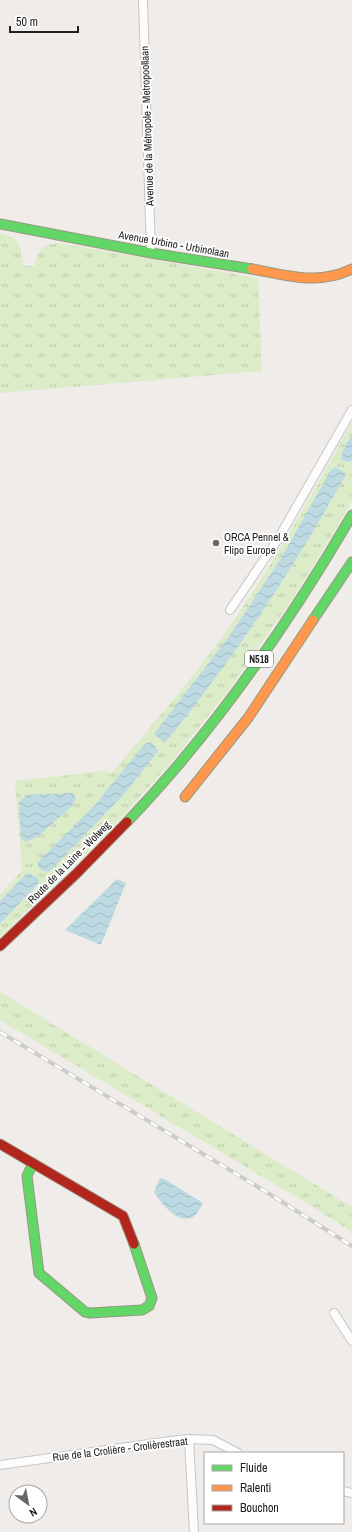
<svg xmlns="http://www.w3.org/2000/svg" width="352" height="1532" font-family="'Archivo Narrow',sans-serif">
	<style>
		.grass { fill: url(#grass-tufts); fill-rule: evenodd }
		.water { fill: url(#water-waves) }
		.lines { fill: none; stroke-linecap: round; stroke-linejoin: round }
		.street-casing { stroke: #c7c6c5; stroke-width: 10 }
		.fast-casing { stroke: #989880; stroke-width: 11 }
		.slow-casing { stroke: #989880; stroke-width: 11 }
		.jam-casing { stroke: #989880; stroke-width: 11 }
		.street { stroke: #fdfcfc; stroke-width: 8 }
		.fast { stroke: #63d668; stroke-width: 9 }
		.slow { stroke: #ff974d; stroke-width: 9 }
		.jam { stroke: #b3261e; stroke-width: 9 }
		.rail-casing { stroke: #cbcbca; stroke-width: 4 }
		.rail { stroke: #fff; stroke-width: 2.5; stroke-dasharray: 8; stroke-linecap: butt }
		.poi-dot { fill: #686766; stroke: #fff; stroke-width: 1.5 }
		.labels { text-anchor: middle; stroke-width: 3.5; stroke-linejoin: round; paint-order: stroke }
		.shield { fill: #fff; stroke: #636363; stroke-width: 1 }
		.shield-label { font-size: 10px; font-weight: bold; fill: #202020 }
		.street-label { font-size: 11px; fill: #202020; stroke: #fff }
		.poi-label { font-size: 11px; fill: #202020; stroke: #fff; text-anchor: start }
	</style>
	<defs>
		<pattern id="grass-tufts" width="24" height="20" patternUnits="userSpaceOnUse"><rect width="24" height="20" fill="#dcebc8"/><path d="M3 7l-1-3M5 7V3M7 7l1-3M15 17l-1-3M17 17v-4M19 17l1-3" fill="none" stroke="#bcc9ac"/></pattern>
		<pattern id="water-waves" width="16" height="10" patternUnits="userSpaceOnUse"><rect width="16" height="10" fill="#bddae2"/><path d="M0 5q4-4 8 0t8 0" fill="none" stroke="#a2bbc2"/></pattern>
	</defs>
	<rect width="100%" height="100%" fill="#efece9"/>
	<path class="grass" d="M0 233C23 239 20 246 23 266H35C37 250 42 244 59 243L258 278 262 371 0 393Z
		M352 422V435L344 448 346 462 352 461V502L299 589 230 688 174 759 111 829 0 937V924L38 885 27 873 0 901V895L22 870 15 781 103 771 112 773C144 734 178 696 208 656 263 583 308 502 352 422ZM281 558 296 559 222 668 165 743 155 734 230 635Z
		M0 992 352 1207V1232L321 1212 0 1020Z"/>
	<path class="water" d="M352 435V461L347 462 342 460C340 451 348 442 352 435Z
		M335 467 344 472 346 474C294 569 233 659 165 743L154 734 230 635 281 558 331 470Z
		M149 742 155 746 158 751 126 792 49 872 43 871 38 867V862L94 806 144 745Z
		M74 793 76 799 72 806 37 837 25 842 21 839 19 803 26 795Z
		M27 873C32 874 35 876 39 880L38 884 0 924V901Z
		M117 879 126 883 101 945 65 930Z
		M160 1178 166 1180 203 1203C200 1208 197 1216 191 1218 176 1223 161 1203 154 1192Z"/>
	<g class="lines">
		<defs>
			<path id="street" d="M143 0 151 253
				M230 610 278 539 352 410
				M334 1313 352 1341
				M189 1439 194 1532
				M0 1465 170 1441 189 1439 213 1440 238 1453
				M343 1491 352 1493"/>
			<path id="fast" d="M0 224 151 253 252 269
				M313 620 352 562
				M127 822C215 730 288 625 352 515
				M33 1163 27 1176 39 1273 85 1312 90 1313 142 1310 149 1306 152 1298 134 1244"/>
			<path id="slow" d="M252 269C287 275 318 286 352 269
				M185 797 248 718 313 620"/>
			<path id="jam" d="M0 946 76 874 127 822
				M0 1144 123 1216 134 1244"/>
		</defs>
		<use href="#street" class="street-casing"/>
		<use href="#fast" class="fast-casing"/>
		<use href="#slow" class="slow-casing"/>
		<use href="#jam" class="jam-casing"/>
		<use href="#street" class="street"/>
		<use href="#fast" class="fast"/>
		<use href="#slow" class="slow"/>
		<use href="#jam" class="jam"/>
		<defs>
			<path id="rail" d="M0 1032 268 1193 352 1246"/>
		</defs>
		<use href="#rail" class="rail-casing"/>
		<use href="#rail" class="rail"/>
	</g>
	<circle class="poi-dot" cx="216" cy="543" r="4"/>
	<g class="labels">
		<rect class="shield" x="245" y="651" width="28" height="16" rx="3"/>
		<g class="shield-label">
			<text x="259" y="663">N518</text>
		</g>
		<g class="street-label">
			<text transform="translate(147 126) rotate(-92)" y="4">Avenue de la Métropole - Metropoollaan</text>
			<text transform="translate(174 244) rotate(10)" y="4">Avenue Urbino - Urbinolaan</text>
			<text transform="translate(69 862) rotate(-45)" y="4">Route de la Laine - Wolweg</text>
			<text transform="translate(120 1449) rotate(-7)" y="4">Rue de la Crolière - Crolièrestraat</text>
		</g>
		<g class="poi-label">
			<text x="224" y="541">ORCA Pennel &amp;<tspan x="224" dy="13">Flipo Europe</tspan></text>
		</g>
	</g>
	<rect x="204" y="1452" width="140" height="72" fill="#ffffff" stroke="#a6a6a6"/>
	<rect x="212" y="1465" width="20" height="6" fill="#63d668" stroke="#a6a6a6"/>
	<text x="240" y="1472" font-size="12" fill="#202020">Fluide</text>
	<rect x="212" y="1485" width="20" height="6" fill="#ff974d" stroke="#a6a6a6"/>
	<text x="240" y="1492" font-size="12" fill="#202020">Ralenti</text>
	<rect x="212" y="1505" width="20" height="6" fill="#b3261e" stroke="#a6a6a6"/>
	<text x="240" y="1512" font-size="12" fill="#202020">Bouchon</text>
	<g transform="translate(28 1504) rotate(148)"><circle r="19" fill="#ffffff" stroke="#a6a6a6"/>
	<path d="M0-3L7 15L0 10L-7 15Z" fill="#686766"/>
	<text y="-6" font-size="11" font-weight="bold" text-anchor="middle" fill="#202020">N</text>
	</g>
	<path d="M10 26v6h68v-6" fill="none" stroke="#202020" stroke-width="2"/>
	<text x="16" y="26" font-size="12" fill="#202020" stroke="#ffffff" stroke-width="3" paint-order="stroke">50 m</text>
</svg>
